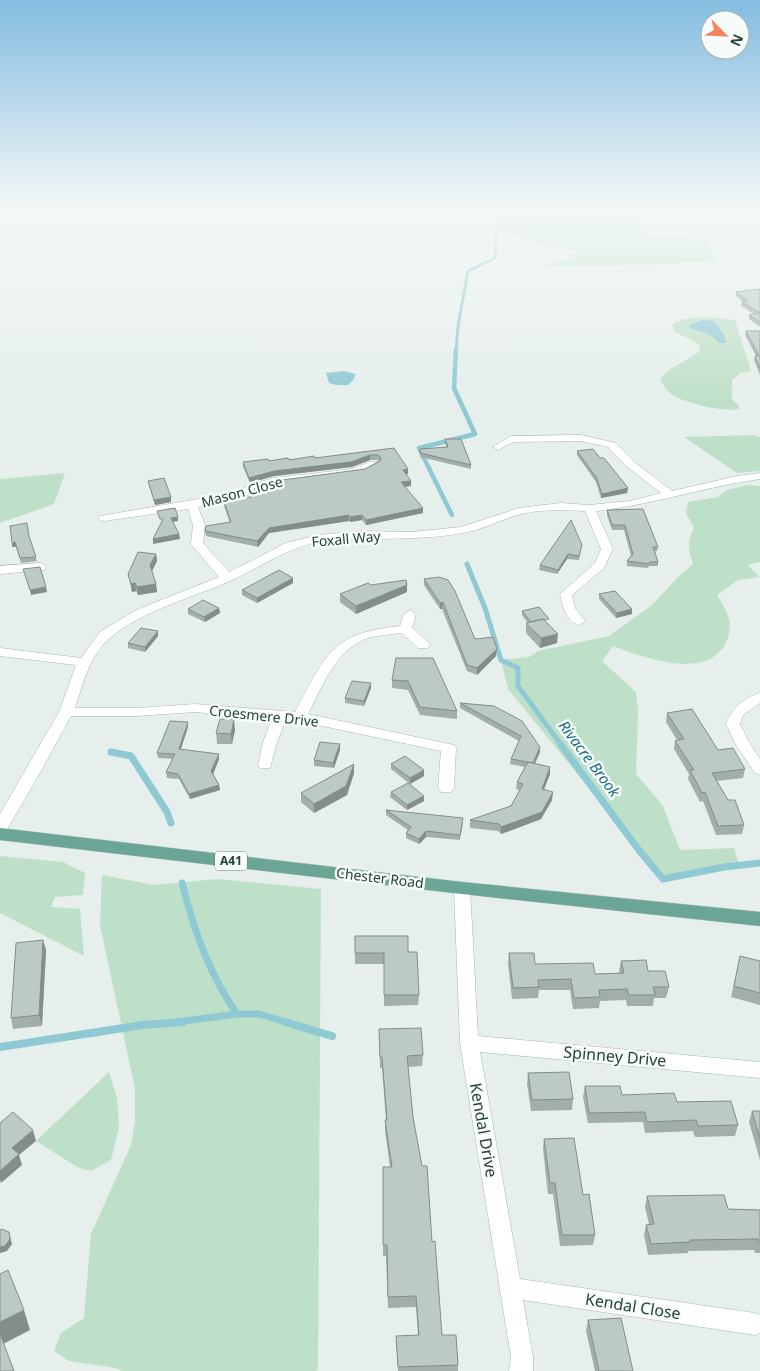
<svg xmlns="http://www.w3.org/2000/svg" width="760" height="1371" font-family="'Noto Sans',sans-serif">
	<style>
		.green { fill: #bfe0c8 }
		.water { fill: #8ec9d4 }
		.lines { fill: none; stroke-linecap: round; stroke-linejoin: round }
		.stream-far4 { stroke: #8ec9d4; stroke-width: 3 }
		.stream-far3 { stroke: #8ec9d4; stroke-width: 4.5 }
		.stream-far2 { stroke: #8ec9d4; stroke-width: 5 }
		.stream-far1 { stroke: #8ec9d4; stroke-width: 7 }
		.stream { stroke: #8ec9d4; stroke-width: 8 }
		.street-casing { stroke: #a8b8b2; stroke-width: 1 }
		.primary-casing { stroke: #c2cac8; stroke-width: 1 }
		.street { fill: #fff; fill-rule: evenodd }
		.primary { fill: #6aa596; fill-rule: evenodd }
		.wall { fill: #a1aea9 }
		.shaded-wall { fill: #838d89 }
		.building { fill: #bbcac4; stroke: #838d89 }
		.labels { text-anchor: middle; stroke-width: 5; stroke-linejoin: round; paint-order: stroke }
		.shield { fill: #f7fbf9; stroke: #637a73; stroke-width: 1 }
		.shield-label { font-size: 12px; font-weight: bold; fill: #24423a }
		.street-label { font-size: 14px; fill: #24423a; stroke: #f7fbf9 }
		.water-label { font-size: 15px; font-style: italic; fill: #1c6f80; stroke: #f7fbf9 }
		.near-street-label { font-size: 16px; fill: #24423a; stroke: #f7fbf9 }
	</style>
	<rect width="100%" height="100%" fill="#e6efeb"/>
	<path class="green" d="M503 211H621L623 219 644 220 648 237 705 239 717 260 664 264 542 267 570 259 579 251 585 250 554 249 496 229Z
		M716 318 735 320 751 371 740 373 732 380V399L739 406V409C723 412 690 404 676 397 668 393 664 386 660 379 668 367 688 361 700 351L699 344 675 332 672 325C682 316 703 318 716 318Z
		M754 435 760 437V471L737 473 684 437Z
		M65 473 54 504 0 523V479Z
		M747 485 760 486V562L748 565 760 577 738 580 717 595C721 602 726 609 728 616 731 624 730 634 726 642 708 682 642 657 613 646L602 661 636 692 638 711 636 774 663 806 680 850 734 848 739 864 722 869 663 879 508 689 501 660 529 657 538 651 609 636 652 605 679 576 693 564C688 549 687 542 694 528L686 513 688 502 718 497 727 490Z
		M0 856 63 862 85 873 83 895 55 897 51 907 80 909 84 956 0 913Z
		M102 875 154 885 217 879 321 889 318 1369 316 1371H122L116 1368 69 1361 54 1351 61 1333 84 1318 91 1234 131 1145 135 1120V1089L100 925Z
		M109 1072 117 1098 119 1127 111 1160 91 1171 77 1167 36 1141Z"/>
	<path class="water" d="M703 320 714 321 724 335 726 343H719C709 331 704 334 690 328L689 325Z
		M344 371 356 374 354 379 348 385H336L329 383 326 373Z"/>
	<g class="lines">
		<path class="stream-far4" d="M456 351 458 326 468 271 495 258 496 229 503 211"/>
		<path class="stream-far3" d="M452 515 419 448 475 434 454 388 456 350"/>
		<path class="stream-far2" d="M467 564 485 608 501 660 518 668V686L562 746"/>
		<path class="stream-far1" d="M561 745 638 849 663 879 724 867 760 863
			M111 752 131 756 167 812 171 823
			M182 883C194 930 209 974 237 1014
			M168 1023 237 1014H259L289 1023"/>
		<path class="stream" d="M285 1022 332 1036
			M0 1047 143 1025 183 1022"/>
		<defs>
			<path id="street" d="M581 435 616 443 634 462 672 491 737 476 760 473V479C704 487 652 505 596 511L613 549 604 568 572 595 575 608 585 621 579 625C567 622 562 605 560 594L595 563 601 549 585 511C564 510 541 509 521 514 501 519 483 530 463 533 415 542 367 536 320 542 287 547 260 568 230 581 194 597 139 612 110 638 90 655 83 683 75 708H137L195 704 295 712C326 656 330 633 400 626L404 614 410 610 416 614 412 628 428 642 430 645 428 648H418L402 633C392 634 381 635 371 637 336 647 323 686 308 714L454 745 456 748 454 788 451 792H441L438 788 441 751 299 721 286 720 277 742 270 768H260L258 765 263 742 272 719 195 712 137 716H71L41 771 6 831 0 832V814L59 712 76 665 0 656V648L81 658 100 632 136 610 219 577 191 544 193 525 188 509 104 521 100 520 98 518 100 516 233 493 253 484 274 478 352 469 370 462H378L379 464 365 472 275 484 240 498 198 507 205 525 203 543 229 572 286 543 318 535 360 531 412 532 461 527 519 508 561 503 589 505 630 501 661 493 626 466 608 447 581 441 513 442 498 450 493 447 511 436Z
				M40 563 44 564 46 567 44 570 0 574V566Z
				M760 693V703L743 715 740 724 750 744 760 759V775L755 773 736 745 726 724C731 710 744 697 760 693Z
				M462 882 468 884 470 888 478 1036 760 1062V1078L480 1052 520 1279 755 1313 760 1315V1333L755 1335 523 1300 533 1357V1371H509L511 1357 460 1043 454 888 456 884Z"/>
			<path id="primary" d="M0 828 462 882 760 912V926L462 894 0 840Z"/>
		</defs>
		<use href="#street" class="street-casing"/>
		<use href="#primary" class="primary-casing"/>
		<use href="#street" class="street"/>
		<use href="#primary" class="primary"/>
	</g>
	<path class="wall" d="M760 289V327L749 319V315L754 314 741 306 742 302H743L736 296V292Z
		M746 331H760V375L754 360 755 356H756L745 335Z
		M445 439 471 465V469L420 457V449L447 447 445 444Z
		M394 448 408 474H406L411 481V486L405 487 423 513 366 525 362 520 350 522 349 521 269 533 258 547 206 536 205 531 230 523 224 506V501L255 497 254 489 365 469 379 461 378 460H370L352 467 274 476 250 483 243 467V462L315 458Z
		M577 451 600 458 628 488 627 493 601 498 596 482 577 455Z
		M148 481 171 497V502L155 505 149 485Z
		M607 510 658 547 657 551H655L658 562V566H649L648 568 627 566V561L631 556 624 530H612L607 515Z
		M29 537 37 561 21 563 16 547H12V543Z
		M582 545 579 560 567 559 557 574 539 570 540 565Z
		M156 554 157 561 152 571 156 584 157 592 138 595 136 591 132 592 128 574Z
		M293 578V583L257 603 242 595V590Z
		M424 579 475 639 497 649 496 656 477 675 467 671 442 609H440L424 585Z
		M371 585H407V592L356 614 340 602V594Z
		M599 594 632 609V614L616 618 599 599Z
		M219 608 220 613 205 622 188 614V609Z
		M522 611 549 624 557 643 540 648 526 633V623H528L522 615Z
		M158 636 145 652 128 648V643Z
		M396 658 457 711V719L420 715 408 690 392 688V680Z
		M371 688 364 706 345 703V698Z
		M460 703 494 706 540 752 535 764 550 767V774L544 790 552 800 541 819 501 834 498 831 470 828V820L511 806 520 790 516 789 517 782 525 767 510 764 511 759 519 741 460 708Z
		M667 713 745 769 743 778 717 781 728 800 744 825 742 834 716 835 703 801 700 802 688 779 689 774 674 749 675 741 677 740 666 722Z
		M188 722V727L181 749 219 759 213 774 219 785 220 790 190 799 179 779 167 778 166 772 173 759 158 758 157 753Z
		M235 730 232 744H217L216 733Z
		M340 744V750L334 768 314 766V760Z
		M354 764V773L347 795 314 813 301 802V793Z
		M391 764 424 776 410 784 391 769Z
		M391 792 424 796V801L407 810 390 797Z
		M386 810 463 823 460 840 426 837 419 844 406 838V833L408 830 386 815Z
		M355 936 408 952 419 995 418 1005 384 1006V964H355Z
		M46 950 42 1026 13 1029 11 1018Z
		M509 953 535 964 595 974 620 973 619 971 621 961 648 971 669 987 666 998H654L653 1006H627L626 1000 600 1001 599 1008 573 1009 570 990H539L538 998 512 999 508 964Z
		M740 956 760 961V1005L731 997Z
		M379 1029 423 1055 422 1066 408 1067 413 1117 432 1242 442 1335 458 1365V1371H398L396 1336 418 1335 416 1307 388 1308 386 1256H383V1167H390L385 1131V1120H386L382 1068H380Z
		M528 1073 573 1099 572 1110 531 1111 527 1084Z
		M585 1086 622 1095 677 1102 738 1125 735 1136 695 1137 693 1131 645 1133 643 1122 588 1123 583 1097Z
		M752 1111H760V1160L749 1122Z
		M544 1139 583 1195 595 1235 593 1245 560 1246 553 1194H548L543 1149Z
		M647 1196 728 1209 760 1210V1253H755L754 1250 688 1251V1253L648 1255 644 1235 646 1225 649 1224 645 1207Z
		M588 1320 633 1371H595L586 1331Z"/>
	<path class="shaded-wall" d="M370 455V460L352 467 274 476 250 483 249 478 274 471Z
		M408 469V474H403V470Z
		M411 481V486L401 487V482Z
		M628 488 627 493 601 498 602 494Z
		M171 497V502L155 505 154 500Z
		M423 508V513L366 525V520Z
		M349 515V521L269 533 258 547 257 541 269 528Z
		M362 515V520L350 522V517Z
		M178 517V521L172 522 171 518Z
		M179 534 180 539 153 544V539Z
		M15 542 16 547H12V543Z
		M156 554 157 561 151 573 150 565Z
		M568 554 567 559 557 574 558 570Z
		M293 578V583L257 603V598Z
		M135 583 136 591 132 592 131 584Z
		M156 584 157 592 138 595 137 587Z
		M407 585V592L356 614V606Z
		M46 587 47 592 31 595 30 590Z
		M443 602 442 609H440V603Z
		M219 608 220 613 205 622 204 617Z
		M632 609V614L616 618 617 613Z
		M158 631V636L145 652V647Z
		M558 634 557 643 540 648 541 638Z
		M497 649 496 656 477 675V668Z
		M371 683V688L364 706V701Z
		M234 719 235 730 232 744 231 734Z
		M188 722V727L179 754V749Z
		M340 744V750L334 768 333 763Z
		M540 747V752L532 769 533 764Z
		M219 754V759L212 777 211 771Z
		M354 764V773L347 795 314 813V804Z
		M550 767V774L541 796 542 789Z
		M424 770V776L410 784V778Z
		M219 785 220 790 190 799 189 794Z
		M553 792 552 800 541 819 501 834V827Z
		M424 796V801L407 810V805Z
		M426 831V837L419 844V839Z
		M43 940 46 950 42 1026 39 1015Z
		M33 1130 36 1141 19 1155 22 1165 1 1183 0 1180V1171L12 1148Z
		M9 1232 12 1244 7 1251 0 1253V1247Z
		M24 1310 30 1330 3 1344 0 1335V1322Z"/>
	<path class="building" d="M760 289V322L749 315 760 313 742 302 748 301 736 292Z
		M746 331H760V369L755 356H759Z
		M445 439H461L471 465 420 453V449L448 447Z
		M394 448 408 469 403 470 411 481 401 482 423 508 366 520 362 515 350 517 349 515 269 528 257 541 205 531 206 526 231 522 224 501 257 496 254 489 275 481 365 469 380 461 381 458 378 455H370L351 462 274 471 249 478 243 462 268 459 269 461 288 458 289 460 314 456 315 458Z
		M593 449 600 458H604L628 488 602 494 596 477 577 451Z
		M164 478 171 497 154 500 148 481Z
		M175 508 178 517 171 518 179 534 153 539 163 519H160L157 511Z
		M643 509 658 547H653L658 562H650L649 564 627 561 633 554 625 525H612L607 510Z
		M571 520 582 545 579 556 568 554 558 570 540 565Z
		M27 523 29 536 36 557 20 558 15 542 12 543 10 526Z
		M138 552 156 554 150 565 156 584 137 587 135 583 131 584 128 574Z
		M40 567 46 587 30 590 23 569Z
		M279 570 293 578 257 598 242 590Z
		M439 577 448 580 455 591 475 639 493 637 497 649 477 668 467 665 443 602 440 603 424 579Z
		M406 580 407 585 356 606 340 594 368 583 371 585Z
		M615 591 632 609 617 613 599 594Z
		M203 600 219 608 204 617 188 609Z
		M539 607 549 619 545 620 543 619 531 622 522 611Z
		M543 619 558 634 541 638 526 623Z
		M141 628 158 631 145 647 128 643Z
		M396 658H433L457 711 420 707 408 681 392 680Z
		M352 681 371 683 364 701 345 698Z
		M460 703 494 706 522 721 540 747 533 763 511 759 521 736Z
		M692 709 718 750 733 748 745 769 712 773 728 800H735L744 825 718 826 705 792 702 793 690 770H694L675 741 684 739 667 713Z
		M220 719H234L231 734 216 733Z
		M170 721 188 722 179 749 219 754 211 771 219 785 189 794 178 774 166 772 175 754 157 753Z
		M320 742 340 744 333 763 314 760Z
		M405 756 424 770 410 778 391 764Z
		M528 762 550 767 542 789 553 792 542 812 501 827 499 824 470 820 511 806 523 784 517 782Z
		M354 764 346 786 314 804 301 793Z
		M408 783 424 796 407 805 391 792Z
		M386 810 463 818 460 835 426 831 419 839 406 833 411 827Z
		M355 936H408V952H417L419 995H384V953H355Z
		M43 940 39 1015 11 1018 16 943Z
		M509 953H534L535 964 593 963 595 974 624 973 621 961 646 960 648 971H665L669 987H653L655 995H629L627 989 599 990 600 997 574 998 571 979 538 980 539 987 513 988Z
		M740 956 760 961V993L734 986Z
		M421 1028 423 1055 407 1056 413 1117 422 1166H427L432 1242 435 1241 442 1335H456L458 1365 398 1367 396 1336 419 1335 416 1296 388 1297 387 1245H383V1167H392L385 1120H387L382 1057H380L379 1029Z
		M569 1072 573 1099 532 1100 528 1073Z
		M585 1086H620L622 1095 674 1093 677 1102 731 1101 738 1125 698 1126 696 1120 647 1122 645 1112 589 1113Z
		M752 1111H760V1139Z
		M13 1112 33 1130 12 1148 19 1154 0 1171V1123Z
		M574 1138 583 1195 589 1194 595 1235H562L555 1183H550L544 1139Z
		M724 1195 728 1209 760 1210V1242H758V1239L690 1240V1242L651 1244 646 1225 654 1224 647 1196Z
		M2 1229 9 1232 10 1239 5 1246 0 1247V1230Z
		M8 1270 24 1310 0 1322V1274Z
		M621 1318 633 1371H599L588 1320Z
		M0 1334 14 1371H0Z"/>
	<linearGradient id="sky" x2="0" y2="1"><stop stop-color="#84bce0"/><stop offset="0.52" stop-color="#f4f8f6"/><stop offset="1" stop-color="#f4f8f6" stop-opacity="0"/></linearGradient>
	<rect width="760" height="403" fill="url(#sky)"/>
	<g class="labels">
		<rect class="shield" x="215" y="851.5" width="32" height="19" rx="4"/>
		<g class="shield-label">
			<text x="231" y="865">A41</text>
		</g>
		<g class="street-label">
			<text transform="translate(242 492) rotate(-15)" y="5">Mason Close</text>
			<text transform="translate(346 539) rotate(-5)" y="5">Foxall Way</text>
			<text transform="translate(264 716) rotate(6)" y="5">Croesmere Drive</text>
			<text transform="translate(380 878) rotate(7)" y="5">Chester Road</text>
		</g>
		<g class="water-label">
			<text transform="translate(589 759) rotate(53)" y="5">Rivacre Brook</text>
		</g>
		<g class="near-street-label">
			<text transform="translate(615 1056) rotate(5)" y="6">Spinney Drive</text>
			<text transform="translate(484 1130) rotate(80)" y="6">Kendal Drive</text>
			<text transform="translate(633 1306) rotate(9)" y="6">Kendal Close</text>
		</g>
	</g>
	<g transform="translate(725 35) rotate(114)"><circle r="24" fill="#f7fbf9" stroke="#a3b1ad"/>
	<path d="M0-4L9 19L0 12L-9 19Z" fill="#f4845f"/>
	<text y="-8" font-size="14" font-weight="bold" text-anchor="middle" fill="#24423a">N</text>
	</g>
</svg>
